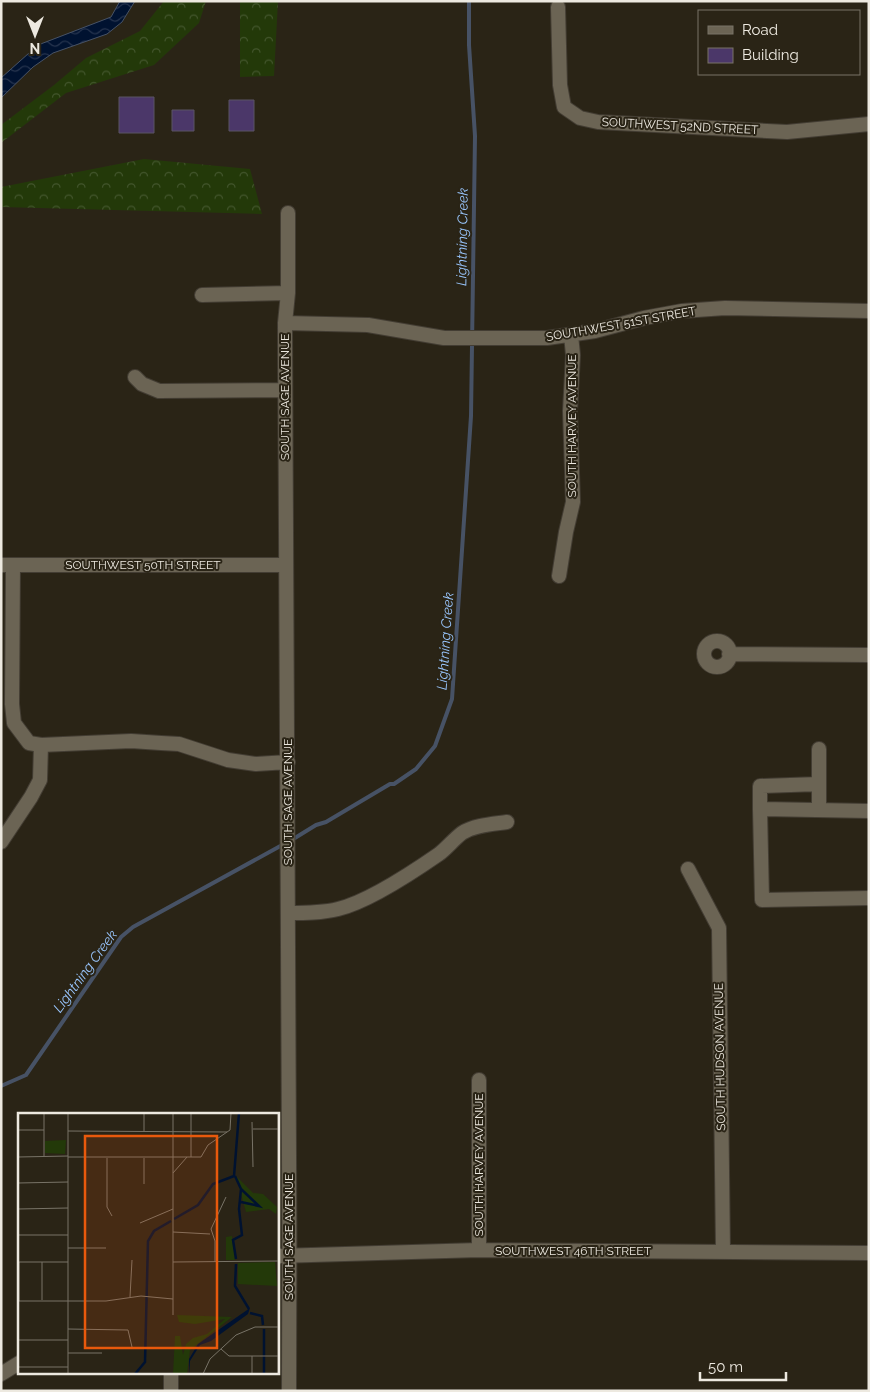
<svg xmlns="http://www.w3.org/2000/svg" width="870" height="1392" font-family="Raleway,sans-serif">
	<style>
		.forest { fill: url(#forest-crowns) }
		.water { fill: url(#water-waves); stroke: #475265 }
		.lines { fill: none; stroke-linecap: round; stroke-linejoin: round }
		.stream { stroke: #475265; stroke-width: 4 }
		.building { fill: #4b3769; stroke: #5a5565 }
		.minor-casing { stroke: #433d33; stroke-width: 16 }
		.minor { stroke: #6b6454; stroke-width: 14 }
		.labels { text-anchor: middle; stroke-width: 4; stroke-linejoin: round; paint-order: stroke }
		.street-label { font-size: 12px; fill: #ede9e0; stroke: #2a2416 }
		.water-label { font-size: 14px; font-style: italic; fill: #99c6fe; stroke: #2a2416 }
		.inset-river { fill: none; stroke: #001230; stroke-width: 2.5 }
		.inset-road { fill: none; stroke: #787367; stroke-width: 1 }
		.view { fill: #e8590c; fill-opacity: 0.15; stroke: #e8590c; stroke-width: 2.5 }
		.inset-edge { fill: none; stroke: #ede9e0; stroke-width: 2.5 }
	</style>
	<defs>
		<pattern id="forest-crowns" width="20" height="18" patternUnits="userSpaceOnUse" patternTransform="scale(1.25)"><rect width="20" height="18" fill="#233909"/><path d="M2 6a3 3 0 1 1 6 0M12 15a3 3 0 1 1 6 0" fill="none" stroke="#43562d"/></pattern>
		<pattern id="water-waves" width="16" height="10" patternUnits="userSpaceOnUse" patternTransform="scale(1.25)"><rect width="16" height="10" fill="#001230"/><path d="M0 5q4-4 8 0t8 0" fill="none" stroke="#26344e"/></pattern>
	</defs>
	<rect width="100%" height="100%" fill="#2a2416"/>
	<path class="forest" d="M164 1H206L199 23 154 65 66 93 1 143V125L54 85 86 58 140 31Z
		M240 1H278L274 76 240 77Z
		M144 159 250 169 262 214 1 207V187Z"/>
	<path class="water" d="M120 1H135L122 22 107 34 53 53 33 67 1 98V78L38 45 111 17Z"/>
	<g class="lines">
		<path class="stream" d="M290 841 316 825 326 822 390 784H394L416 769 435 746 452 699 471 416 475 136 469 45V1
			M1 1086 26 1075 121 937 133 927 284 844"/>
	</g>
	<path class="building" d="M119 97H154V133H119Z
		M229 100H254V131H229Z
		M172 110H194V131H172Z"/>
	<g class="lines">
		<defs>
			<path id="minor" d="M558 7 560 85 564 107 580 118 598 122 787 132 869 124
				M288 213V293L285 323C285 679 291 1035 289 1391
				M202 295 288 293
				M285 323 368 325 444 338H547L595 331 644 318 682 311 725 308 869 311
				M135 377 142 384 159 391 285 390
				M1 565H285
				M13 565 12 704 14 723 29 743 41 745 131 741 161 743 179 744 228 760 256 764 288 762
				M559 576 566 532 573 502 570 411 573 355 571 335
				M704 654a13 13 0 1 1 26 0a13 13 0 1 1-26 0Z
				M729 654 869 655
				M819 784V749
				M760 809V786L819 784V810
				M869 811 760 809 762 900 869 898
				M1 842 31 797 40 780 41 745
				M688 869 719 928 723 1251
				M288 913C305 913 322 913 338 909 368 902 413 872 439 854 447 848 454 839 462 833 474 825 493 824 507 822
				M479 1080V1250
				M278 1256 479 1250 869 1253
				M171 1373V1391
				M1 1374 19 1363"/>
		</defs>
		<use href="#minor" class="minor-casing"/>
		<use href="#minor" class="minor"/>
	</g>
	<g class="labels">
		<g class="street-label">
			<text transform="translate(680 126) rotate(3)" y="4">SOUTHWEST 52ND STREET</text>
			<text transform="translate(621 324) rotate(-10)" y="4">SOUTHWEST 51ST STREET</text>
			<text transform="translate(285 397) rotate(-90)" y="4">SOUTH SAGE AVENUE</text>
			<text transform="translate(572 426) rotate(-90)" y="4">SOUTH HARVEY AVENUE</text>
			<text x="143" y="569">SOUTHWEST 50TH STREET</text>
			<text transform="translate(288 802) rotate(-90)" y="4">SOUTH SAGE AVENUE</text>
			<text transform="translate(720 1057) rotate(-91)" y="4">SOUTH HUDSON AVENUE</text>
			<text transform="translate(479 1165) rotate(-90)" y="4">SOUTH HARVEY AVENUE</text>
			<text transform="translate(289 1237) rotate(-90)" y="4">SOUTH SAGE AVENUE</text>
			<text x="573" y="1255">SOUTHWEST 46TH STREET</text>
		</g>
		<g class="water-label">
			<text transform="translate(462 237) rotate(-89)" y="5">Lightning Creek</text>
			<text transform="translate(445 641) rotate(-86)" y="5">Lightning Creek</text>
			<text transform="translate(85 971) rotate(-54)" y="5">Lightning Creek</text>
		</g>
	</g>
	<g transform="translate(18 1113)">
		<rect width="261" height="261" fill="#2a2416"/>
		<path d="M48 27 47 41 27 40V28ZM214 123 217 147H208V124ZM220 150 257 149 259 173 220 171Z" fill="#233909"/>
		<path d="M218 63 235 80 245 81 259 94 258 101 251 96 228 99ZM159 202 214 204 172 237 169 261H155L157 223H162L165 242 168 231 175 225 189 221 207 206 177 211 161 209Z" fill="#233909"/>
		<path d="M232 195 230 201 193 228 182 232 172 248 171 261V246L180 231Z" fill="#001230"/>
		<path class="inset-river" d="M217 63 223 76 221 96 224 122 215 127 218 146M223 76 241 93 223 89M156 106 180 92 195 71 216 63 221 0M218 151 217 173 231 196M232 200 244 203 245 212M117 261 127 249 130 128 136 118 153 108M246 261V216"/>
		<path class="inset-road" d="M26 0V43M50 0V261M155 0V202M260 0V261M234 9 235 54M235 16H260M0 17H26M50 18 209 19M126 18V0M0 44 50 43M50 44H183L190 32 212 17 213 0M173 44V0M89 45V94L94 103M126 45V71M155 60 169 44M0 70 50 69M0 96 50 95M122 110 155 96M155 119 192 121M0 122H50M50 135H88M0 149H50M1 149V188M24 149V187M155 149 260 148M197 149V128L193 116 208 84M112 184 114 147M0 188H88L123 183 155 186M50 216 110 217 114 234M0 227H50M203 236 211 243H260M50 240H84M234 243V261M0 254H50M185 261 192 246 218 222 237 214H260"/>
		<path class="view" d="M67 23H199V235H67Z"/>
		<rect width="261" height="261" class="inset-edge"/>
	</g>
	<rect width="870" height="1392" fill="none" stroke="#ede9e0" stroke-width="5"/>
	<rect x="698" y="10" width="162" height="65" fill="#2a2416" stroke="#787367"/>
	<rect x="708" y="26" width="25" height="8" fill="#6b6454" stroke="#787367"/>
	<text x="742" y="35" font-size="15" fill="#ede9e0">Road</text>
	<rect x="708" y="48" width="25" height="15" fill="#4b3769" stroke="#787367"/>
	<text x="742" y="60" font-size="15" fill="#ede9e0">Building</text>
	<g transform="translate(35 35) rotate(180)" stroke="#2a2416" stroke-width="4" paint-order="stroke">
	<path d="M0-4L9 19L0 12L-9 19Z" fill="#ede9e0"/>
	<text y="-8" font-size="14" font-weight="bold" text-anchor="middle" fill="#ede9e0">N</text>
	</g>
	<path d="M700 1372v8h86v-8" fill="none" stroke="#ede9e0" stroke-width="2.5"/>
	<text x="708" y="1372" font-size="15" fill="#ede9e0" stroke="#2a2416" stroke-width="4" paint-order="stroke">50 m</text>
</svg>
